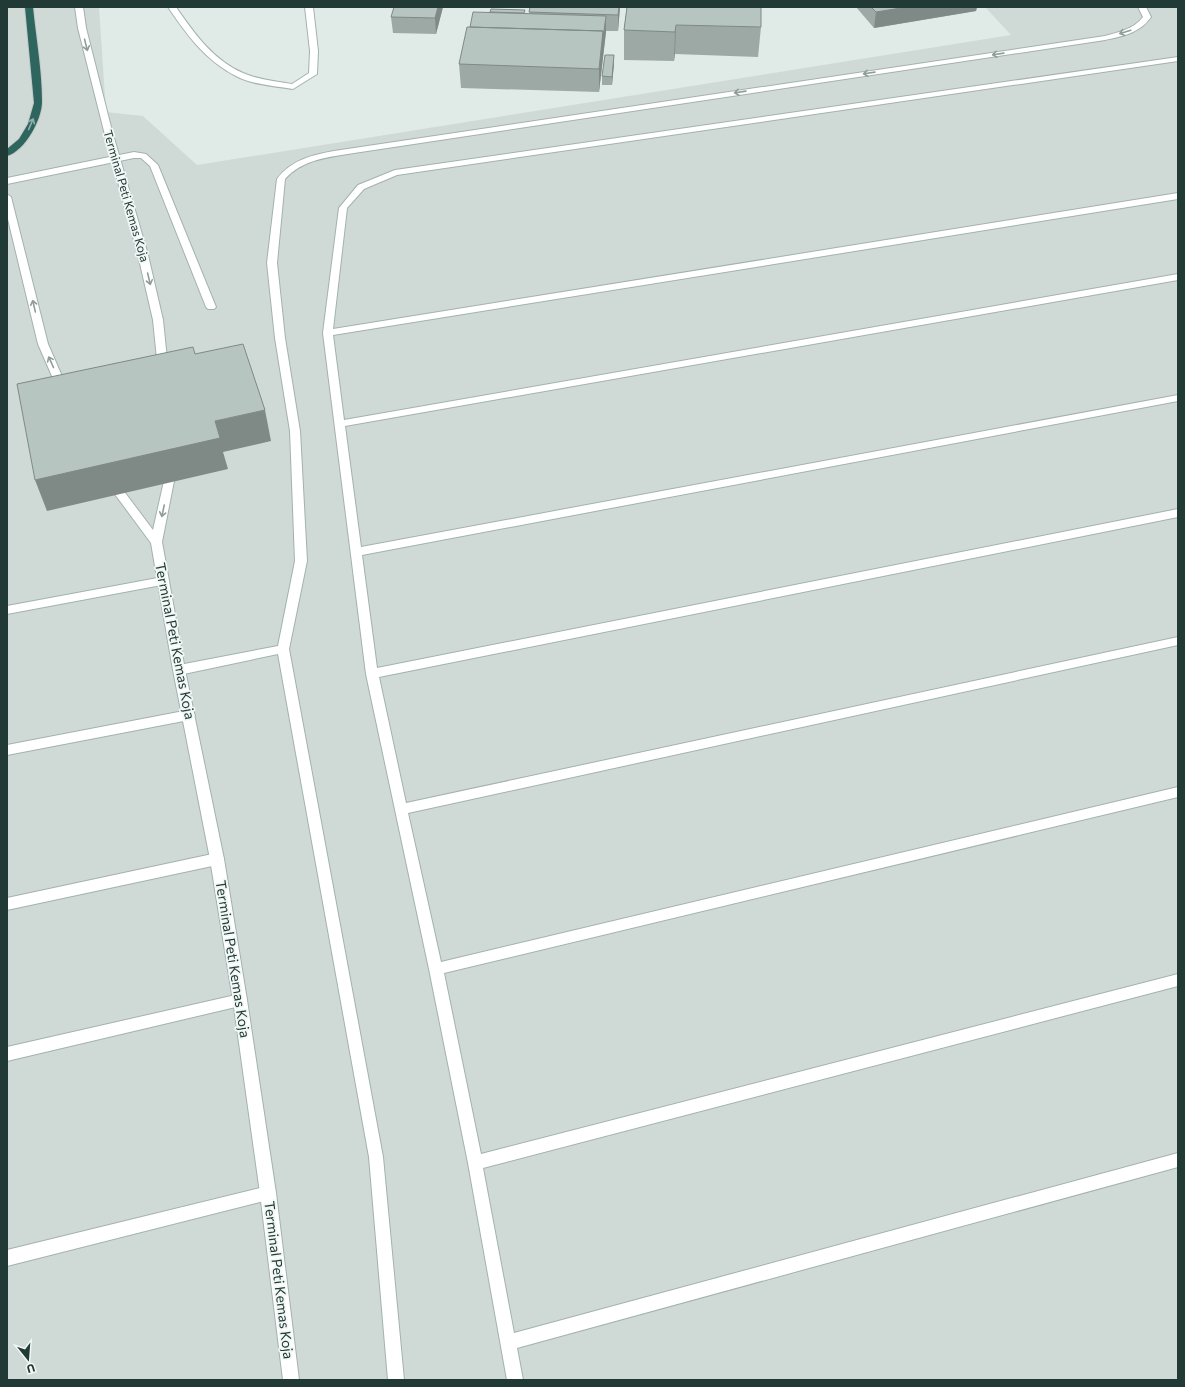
<svg xmlns="http://www.w3.org/2000/svg" width="1185" height="1387" font-family="Commissioner,sans-serif">
	<style>
		.built { fill: #cfdad6 }
		.lines { fill: none; stroke-linecap: round; stroke-linejoin: round }
		.lane-casing { stroke: #a3b2ae; stroke-width: 2 }
		.street-casing { stroke: #a3b2ae; stroke-width: 2 }
		.highway-casing { stroke: #c1c8c7; stroke-width: 2 }
		.lane { fill: #fff; fill-rule: evenodd }
		.street { fill: #fff; fill-rule: evenodd }
		.highway { fill: #2f655f; fill-rule: evenodd }
		.wall { fill: #9da9a5 }
		.shaded-wall { fill: #7f8a86 }
		.building { fill: #b6c5c0; stroke: #7f8a86 }
		.oneway { stroke: #909c9a }
		.oneway2 { stroke: #90aeaa }
		.labels { text-anchor: middle; stroke-width: 3.5; stroke-linejoin: round; paint-order: stroke }
		.far-street-label { font-size: 12px; fill: #223a36; stroke: #f1f7f5 }
		.street-label { font-size: 14px; fill: #223a36; stroke: #f1f7f5 }
	</style>
	<rect width="100%" height="100%" fill="#e0ebe7"/>
	<path class="built" d="M7 7H99L106 112 143 116 197 165 1011 35 985 7H1178V1380H7Z"/>
	<g class="lines">
		<defs>
			<path id="lane" d="M168 7H176C194 33 213 60 243 73 258 80 276 81 292 84L309 73 310 51 305 7H313L318 51 317 74 293 89C275 86 253 85 236 76 205 60 187 35 168 7Z
				M1138 7H1146L1151 17C1140 33 1123 36 1105 40L354 153C329 157 303 159 285 179L277 263 285 338 300 431 307 561 289 649 383 1157 404 1380H388L369 1157 278 654 179 675 175 673 173 670 175 667 179 665 278 646 295 561 290 431 275 338 267 263 277 179C291 160 312 155 334 151L1105 36C1119 32 1134 29 1143 17Z
				M1178 57V61L397 175 364 189 347 208 333 329 1178 193V199L333 335 344 420 1178 274V280L345 426 361 547 1178 395V401L362 555 377 668 1178 509V517L379 677 406 803 1178 637V645L408 813 441 962 1178 787V797L444 973 481 1154 1178 974V986L483 1168 514 1333 1178 1153V1167L517 1348 523 1380H507L468 1163 429 969 366 674 323 333 339 208 358 185 395 170Z
				M134 152 146 154 158 165 216 307 214 309H208L206 307 150 166 141 158H134L7 184V178Z
				M163 577 167 578 169 581 167 584 7 614V606Z
				M189 710 193 712 195 715 193 718 189 720 7 755V745Z
				M217 853 222 855 224 859 222 863 217 865 7 910V898Z
				M240 994 245 996 247 1000 245 1004 240 1006 7 1061V1047Z
				M268 1186 273 1188 276 1193 273 1198 268 1200 7 1266V1250Z"/>
			<path id="street" d="M75 7H83L86 28 112 131 148 255 163 320 168 369 163 372 158 369 153 320 138 255 104 131 78 28Z
				M7 194 11 197 48 344 68 390 67 392H59L58 390 38 344 7 215Z
				M169 477 174 481 162 542 185 670 224 859 247 1000 276 1193 299 1380H283L260 1193 233 1000 210 859 173 670 151 543 114 493 119 489 123 490 153 530 164 481Z"/>
			<path id="highway" d="M25 7H33C36 38 42 70 42 102 42 119 25 151 7 156V149L19 139 28 124 34 103Z"/>
		</defs>
		<use href="#lane" class="lane-casing"/>
		<use href="#street" class="street-casing"/>
		<use href="#highway" class="highway-casing"/>
		<use href="#lane" class="lane"/>
		<use href="#street" class="street"/>
		<use href="#highway" class="highway"/>
	</g>
	<path class="wall" d="M443 7 436 34 393 33 391 17Z
		M530 7H620L618 31H606L599 92 461 88 459 64 470 27 525 13 529 14Z
		M627 7 761 27 758 57 675 54 674 61 624 60V30Z
		M856 7H977L976 11 874 28Z
		M614 63 612 85H602V76Z"/>
	<path class="shaded-wall" d="M438 7H443L436 34 435 18Z
		M619 7H620L618 31V15Z
		M907 7H977L976 11 874 28 876 12Z
		M606 16V32L599 92V69L603 31Z
		M676 25 675 54 674 61 675 32Z
		M614 55V63L612 85V77Z
		M265 410 271 441 223 452 228 469 47 511 35 480 215 421Z"/>
	<path class="building" d="M394 7H438L435 18 391 17Z
		M530 7H619L618 15 529 12Z
		M627 7H761V27L676 25 675 32 624 30Z
		M871 7H907L876 12Z
		M491 9 525 10 524 13 490 12Z
		M473 12 606 16 603 38V31L470 27Z
		M467 27 603 31 599 69 459 64Z
		M605 55H614L612 77 602 76Z
		M243 344 265 410 215 421 220 438 35 480 17 384 193 347 195 354Z"/>
	<defs><path id="oneway-shaft" d="M-6 0H5M1.5-3L5.5 0L1.5 3" fill="none" stroke-width="1.6" stroke-linecap="round" stroke-linejoin="round"/></defs>
	<g class="oneway">
		<use href="#oneway-shaft" transform="translate(1125 32) rotate(163)"/>
		<use href="#oneway-shaft" transform="translate(86 45) rotate(76)"/>
		<use href="#oneway-shaft" transform="translate(998 54) rotate(172)"/>
		<use href="#oneway-shaft" transform="translate(869 73) rotate(172)"/>
		<use href="#oneway-shaft" transform="translate(740 92) rotate(172)"/>
		<use href="#oneway-shaft" transform="translate(149 279) rotate(77)"/>
		<use href="#oneway-shaft" transform="translate(34 306) rotate(-103)"/>
		<use href="#oneway-shaft" transform="translate(51 362) rotate(-114)"/>
		<use href="#oneway-shaft" transform="translate(163 511) rotate(102)"/>
	</g>
	<use class="oneway2" href="#oneway-shaft" transform="translate(31 124) rotate(-67)"/>
	<g class="labels">
		<g class="far-street-label">
			<text transform="translate(126 196) rotate(74)" y="4">Terminal Peti Kemas Koja</text>
		</g>
		<g class="street-label">
			<text transform="translate(175 641) rotate(79)" y="5">Terminal Peti Kemas Koja</text>
			<text transform="translate(233 959) rotate(81)" y="5">Terminal Peti Kemas Koja</text>
			<text transform="translate(279 1280) rotate(83)" y="5">Terminal Peti Kemas Koja</text>
		</g>
	</g>
	<rect width="1185" height="1387" fill="none" stroke="#223a36" stroke-width="16"/>
	<g transform="translate(28 1359) rotate(163)" stroke="#f1f7f5" stroke-width="3" paint-order="stroke">
	<path d="M0-3L7 15L0 10L-7 15Z" fill="#223a36"/>
	<text y="-6" font-size="11" font-weight="bold" text-anchor="middle" fill="#223a36">U</text>
	</g>
</svg>
